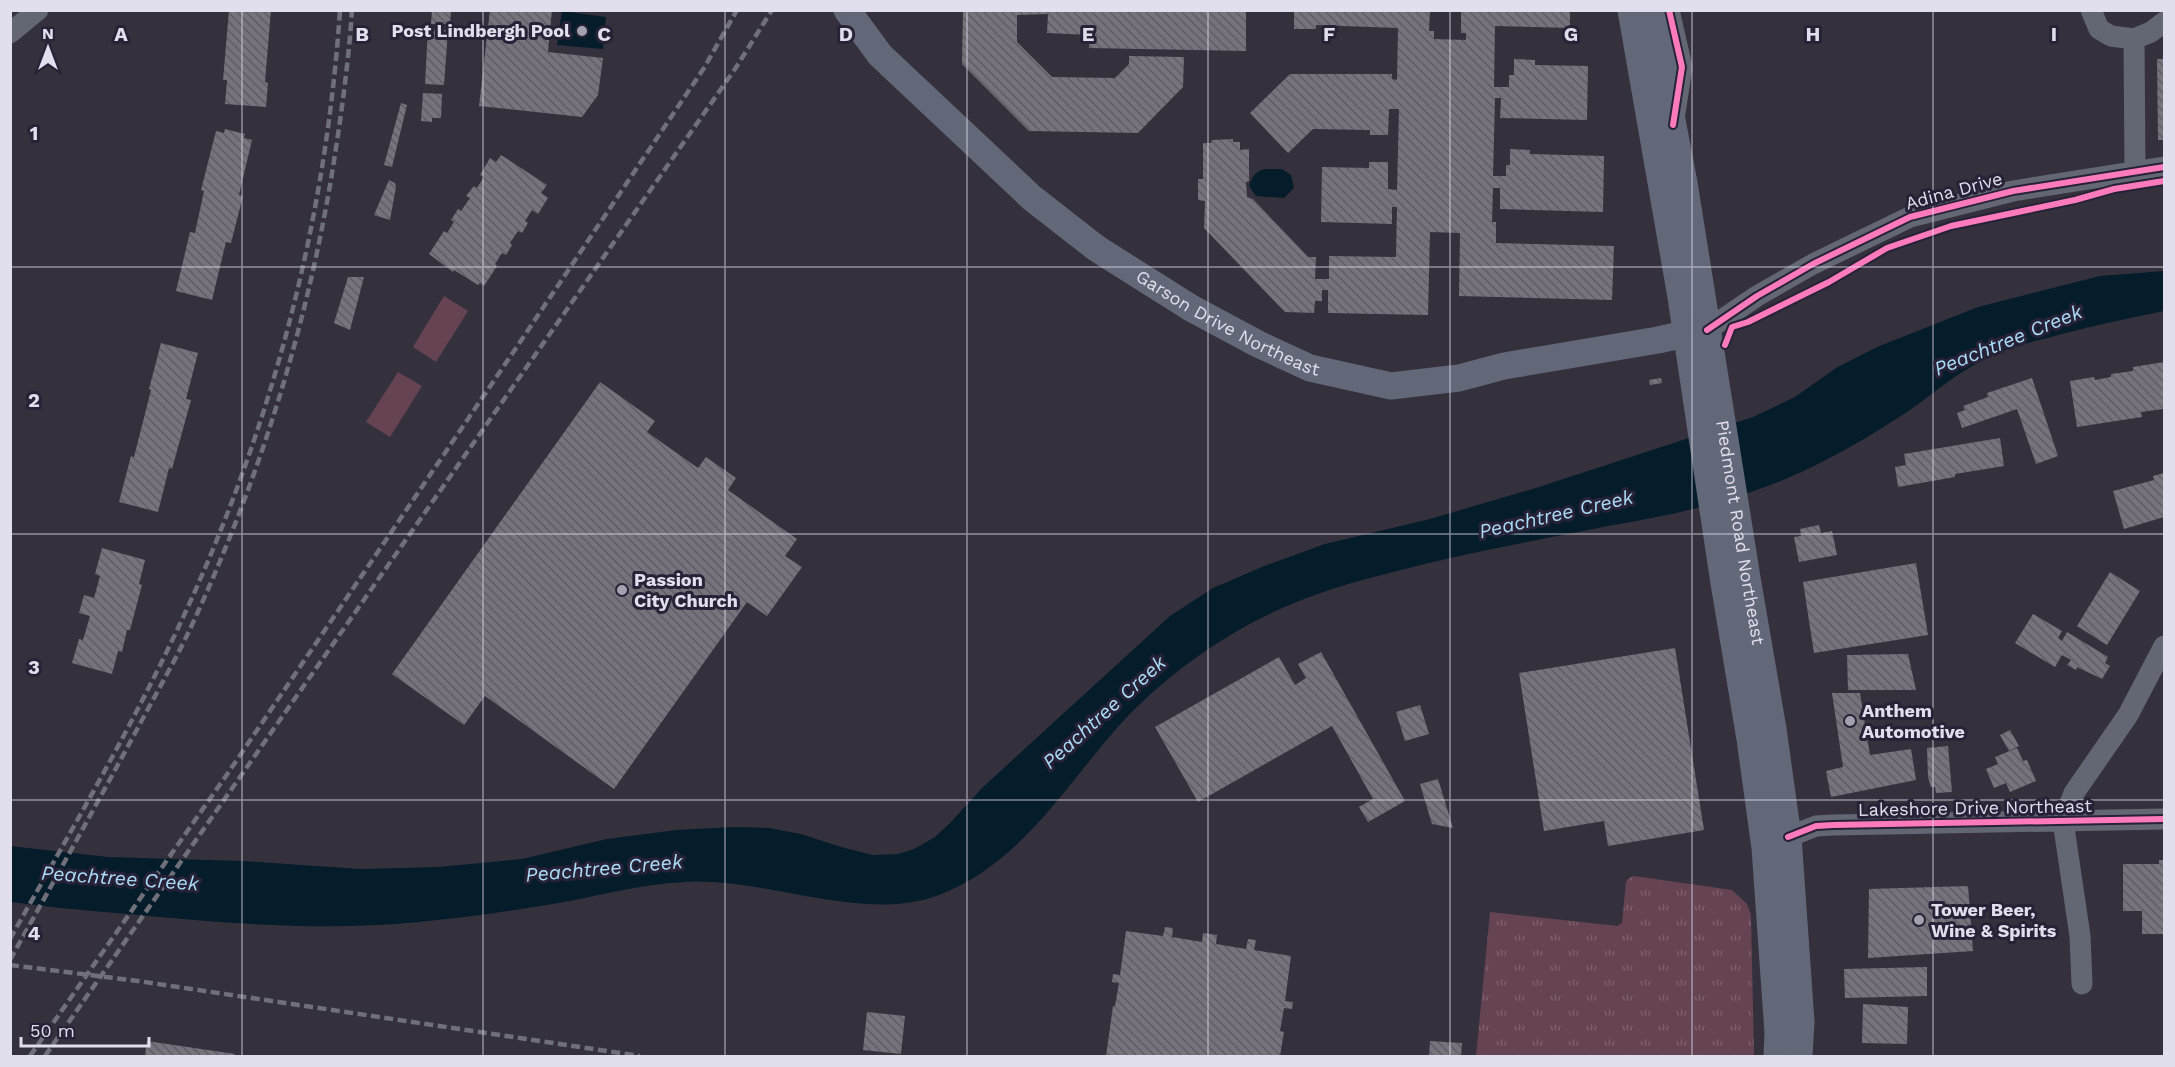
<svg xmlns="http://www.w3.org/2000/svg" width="2175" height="1067" font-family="'Work Sans',sans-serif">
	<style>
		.grass { fill: url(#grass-tufts) }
		.pitch { fill: #664352 }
		.water { fill: #051c2b }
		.building { fill: url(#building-back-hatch) }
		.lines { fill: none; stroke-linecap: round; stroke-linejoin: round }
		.minor { stroke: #636774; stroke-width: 21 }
		.major { stroke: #636878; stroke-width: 27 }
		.rail { stroke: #6f707a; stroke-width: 4.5; stroke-dasharray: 9 4.5; stroke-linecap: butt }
		.cycleway-casing { stroke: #272237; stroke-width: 10 }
		.cycleway { stroke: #fd7abc; stroke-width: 6 }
		.grid { fill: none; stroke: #e1deed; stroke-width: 1.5; stroke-opacity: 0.55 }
		.poi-dot { fill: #a4a1af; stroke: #272237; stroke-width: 2 }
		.labels { text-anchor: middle; stroke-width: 6; stroke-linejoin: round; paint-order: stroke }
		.poi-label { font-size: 18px; font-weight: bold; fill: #e1deed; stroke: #272237; text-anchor: start }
		.street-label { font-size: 18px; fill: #e1deed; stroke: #272237 }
		.water-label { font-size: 20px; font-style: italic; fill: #aadcf7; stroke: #272237 }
		.grid-label { font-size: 20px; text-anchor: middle; font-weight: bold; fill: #e1deed; stroke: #272237; stroke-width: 6; stroke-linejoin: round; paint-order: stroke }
	</style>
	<defs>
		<pattern id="grass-tufts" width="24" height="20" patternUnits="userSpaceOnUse" patternTransform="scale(1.5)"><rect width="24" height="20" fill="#664352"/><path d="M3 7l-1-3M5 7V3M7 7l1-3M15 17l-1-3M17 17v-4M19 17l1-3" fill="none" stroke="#7c5e6b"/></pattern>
		<pattern id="building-back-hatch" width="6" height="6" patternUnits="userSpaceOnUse" patternTransform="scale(1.5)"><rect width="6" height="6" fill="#77727b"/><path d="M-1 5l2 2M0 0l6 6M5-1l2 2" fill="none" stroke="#605d64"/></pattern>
	</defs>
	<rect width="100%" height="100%" fill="#34313d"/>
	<path class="grass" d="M1634 876 1732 890 1747 904 1751 915 1754 1056H1476L1490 912 1617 926 1622 923 1626 882 1629 878Z"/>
	<path class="pitch" d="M444 296 468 311 436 362 413 347Z
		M398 372 422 386 390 437 366 422Z"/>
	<path class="water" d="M562 11 606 17 603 49 557 45Z
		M1264 169H1282L1291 175 1294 188 1284 198 1256 196 1249 186C1252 177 1255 172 1264 169Z
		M2164 271V311C2130 318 2096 325 2062 334 2031 342 2001 349 1974 365 1950 378 1929 397 1907 412 1858 444 1806 474 1751 492 1703 509 1653 518 1603 527 1534 541 1465 553 1397 571 1340 585 1285 602 1234 633 1191 658 1149 692 1116 729 1063 790 1018 865 939 895 862 924 768 877 685 882 646 884 608 893 570 901 520 910 469 917 419 922 325 931 232 924 139 915 96 911 53 908 11 902L10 846 108 857 242 861 361 869 438 867 522 859 607 839 677 830 732 827 769 828 801 834 841 847 873 855 898 854 914 849 935 837 950 823 983 787 1170 616 1213 588 1262 567 1325 544 1430 519 1539 487 1753 417 1795 397 1836 368 1877 347 1978 307 2100 276Z"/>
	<path class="building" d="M229 10H271L265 82 268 83 266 107 225 104 227 80H223Z
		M432 10H451L450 24H431Z
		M490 10H552L548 52 603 58 598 95 582 117 479 106Z
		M963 10H1246V51L1089 48V35L1047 33 1048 14 1017 15V42L1052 77 1115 78 1129 64V56L1184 57 1183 87 1138 133 1029 131 962 64Z
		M1294 10H1430L1429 31H1434V39L1466 40V33H1461V10H1570V28L1495 26 1494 87H1509V75H1514V59L1535 60V65L1588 66 1587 120 1500 118 1501 98H1495L1493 176H1506V165H1510V149L1530 150V154L1604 156 1603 212 1500 209V188H1493L1492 222H1496V243L1614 246 1612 300 1459 296 1460 233 1430 232 1428 315 1328 313V290H1322V301H1315L1314 313 1285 312 1204 228 1205 201 1198 200V179H1203V143H1211L1212 140 1233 139V142H1240V150L1249 149V181L1246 182 1247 197 1253 199 1308 257H1316L1315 279H1329V256L1396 257 1397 207H1392V224L1321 222 1322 167 1369 168V162H1388V189L1397 190 1399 109H1389L1388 135H1370V130L1313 129 1288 153 1250 113 1290 74H1392V79L1397 80 1398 28 1316 25V29H1294Z
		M428 29 448 30 444 85 425 84Z
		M2157 59H2164V140H2158Z
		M423 93 442 94 441 118H432V122L421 121Z
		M401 103 407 105 392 167 384 165Z
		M225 129 245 134 244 138 252 140 239 195 243 196 231 243 226 242 212 300 176 291 190 232 195 233 204 191 201 190 216 131 224 133Z
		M501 155 547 185 541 193 548 198 538 214 532 210 525 221 528 223 522 233 518 231 510 243 512 245 506 255 502 253 495 264 497 266 484 286 480 283 478 285 454 270 453 272 429 254 444 231 447 233 454 222 451 220 458 209 461 211 470 198 466 196 474 186 477 188 484 177 480 175 490 158 496 162Z
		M389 180 395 183 396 187 390 220 374 215Z
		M348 277H364L350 330 334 323Z
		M161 343 198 353 186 399 191 400 172 469 169 468 158 512 119 502 131 456 134 457 151 390 149 389Z
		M2164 362 2163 409 2141 412 2142 417 2077 427 2070 381 2094 377 2095 380 2111 377V374L2133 371V367Z
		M1661 378 1662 383 1650 385 1649 380Z
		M2032 378 2058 456 2036 464 2017 409 1962 428 1957 413 1965 410 1963 406 1988 397 1987 393Z
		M600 382 655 421 647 432 698 468 706 457 736 478 728 490 797 539 785 556 802 567 767 616 747 602 614 789 485 696 464 725 392 674Z
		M2000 438 2004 466 1955 474V477L1898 487 1895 467 1906 465 1904 454Z
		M2164 473V517L2124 529 2113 491 2154 480 2153 476Z
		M1819 525 1821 533 1832 531 1837 555 1799 562 1794 537 1801 536 1800 529Z
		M102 548 145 560 139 584 142 585 130 630H127L122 652 118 651 112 674 72 663 79 639 83 640 90 616 79 613 84 595 94 598 100 576 95 574Z
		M1916 563 1928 635 1814 653 1803 582Z
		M2110 572 2140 591 2107 645 2077 626Z
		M2033 614 2062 631 2058 638 2062 641 2067 632 2108 657 2105 663 2110 666 2102 679 2077 667 2076 670 2067 665 2071 660 2062 655 2055 667 2015 643Z
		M1675 648 1704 830 1608 846 1604 821 1544 831 1519 673Z
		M1321 652 1405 801 1368 822 1359 807 1373 799 1332 726 1198 802 1155 727 1279 657 1295 685 1306 678 1298 664Z
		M1908 654 1916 690H1848L1847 655Z
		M1832 693H1860L1870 755 1911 749 1916 780 1831 797 1826 771 1843 767Z
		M1420 705 1429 734 1405 741 1396 712Z
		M2010 730 2019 746 2009 751 2000 735Z
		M1948 746 1952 792 1936 793 1935 787H1931L1928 777 1927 748Z
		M2017 748 2023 761 2027 760 2036 781 2010 792 2006 783 1994 788 1986 769 1998 764 1995 757Z
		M1438 779 1453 828 1432 824 1420 784Z
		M2159 860H2164V934H2142V911H2123V864H2159Z
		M1968 886 1973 951 1868 958 1869 889Z
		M1165 927 1173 928 1172 937 1202 942 1203 933 1217 935 1216 944 1246 949 1248 939 1256 940 1254 950 1291 956 1285 1001 1293 1002 1292 1009 1284 1008 1280 1031 1284 1032 1280 1056H1106L1113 1006H1115L1119 983 1112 982 1113 974 1120 975 1126 931 1163 936Z
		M1927 967V996L1845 998 1844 969Z
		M1863 1004 1908 1007 1907 1044 1862 1043Z
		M867 1012 905 1016 901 1054 863 1050Z
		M147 1041 235 1054 234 1056H145Z
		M1430 1041 1462 1043 1461 1056H1429Z"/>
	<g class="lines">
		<path class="minor" d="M1669 10 1682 67 1675 113
			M2091 10 2099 29 2111 36 2134 39 2151 32 2164 22
			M10 33 38 10
			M2134 39 2135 172
			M1707 330 1757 296 1813 264 1910 217 2013 191 2164 167
			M1788 837 1816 826 1833 825 2164 819
			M2082 984 2080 936 2063 821 2074 793 2128 715 2164 646"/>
		<g class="major">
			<path id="s1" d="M847 10 880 55 1032 198 1096 248 1191 308 1258 344 1310 368 1391 386 1459 378 1504 366 1658 340 1703 330"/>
			<path d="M1631 10 1681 297 1724 583 1750 739 1765 848 1778 1033 1777 1056"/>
			<path id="s2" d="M1651 10 1684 183 1747 578 1773 729 1788 837 1801 1022 1799 1056"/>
		</g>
		<path class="rail" d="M10 939C64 843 120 748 168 649 266 448 325 234 340 10
			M10 960C54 881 98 802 141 722 158 690 176 659 191 627 262 474 311 314 336 148 343 102 349 56 352 10
			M10 965 138 981 640 1056
			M30 1056 228 773 512 354 704 68 737 10
			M45 1056 735 69 772 10"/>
		<defs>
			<path id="cycleway" d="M1669 10 1682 67 1673 125
				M1707 330 1757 296 1813 264 1910 217 2013 191 2164 167
				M1725 345 1732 327 1748 322 1829 282 1887 248 1951 226 2075 200 2114 189 2164 181
				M1788 837 1816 826 1833 825 2164 819"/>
		</defs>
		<use href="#cycleway" class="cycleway-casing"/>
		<use href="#cycleway" class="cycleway"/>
	</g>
	<path class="grid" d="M242 10V1056M483 10V1056M725 10V1056M967 10V1056M1208 10V1056M1450 10V1056M1692 10V1056M1933 10V1056M10 267H2164M10 534H2164M10 800H2164"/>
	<g class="poi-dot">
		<circle cx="582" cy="31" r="6"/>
		<circle cx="622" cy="590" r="6"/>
		<circle cx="1850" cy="721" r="6"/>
		<circle cx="1919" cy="920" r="6"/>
	</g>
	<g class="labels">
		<g class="poi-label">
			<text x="570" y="37" text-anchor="end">Post Lindbergh Pool</text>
			<text x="634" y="586">Passion<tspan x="634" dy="21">City Church</tspan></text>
			<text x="1862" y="717">Anthem<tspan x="1862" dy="21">Automotive</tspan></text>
			<text x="1931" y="916">Tower Beer,<tspan x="1931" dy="21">Wine &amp; Spirits</tspan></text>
		</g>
		<g class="street-label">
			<text transform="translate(1954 191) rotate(-15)" y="6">Adina Drive</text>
			<text dy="6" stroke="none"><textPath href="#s1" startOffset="498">Garson Drive Northeast</textPath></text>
			<text dy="6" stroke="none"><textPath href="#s2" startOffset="530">Piedmont Road Northeast</textPath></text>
			<text transform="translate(1975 808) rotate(-1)" y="6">Lakeshore Drive Northeast</text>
		</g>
		<g class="water-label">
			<text transform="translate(2008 340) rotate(-22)" y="7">Peachtree Creek</text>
			<text transform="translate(1556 514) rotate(-13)" y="7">Peachtree Creek</text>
			<text transform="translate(1104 712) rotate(-42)" y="7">Peachtree Creek</text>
			<text transform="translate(604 868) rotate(-5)" y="7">Peachtree Creek</text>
			<text transform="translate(120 878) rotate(4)" y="7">Peachtree Creek</text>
		</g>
	</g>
	<g class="grid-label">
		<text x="121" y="41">A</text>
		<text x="362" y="41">B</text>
		<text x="604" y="41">C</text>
		<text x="846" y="41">D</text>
		<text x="1088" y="41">E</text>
		<text x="1329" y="41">F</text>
		<text x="1571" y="41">G</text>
		<text x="1813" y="41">H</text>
		<text x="2054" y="41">I</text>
		<text x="34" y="140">1</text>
		<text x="34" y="407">2</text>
		<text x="34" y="674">3</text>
		<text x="34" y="940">4</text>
	</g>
	<rect width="2175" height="1067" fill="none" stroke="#e1deed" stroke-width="24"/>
	<g transform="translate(48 48)" stroke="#272237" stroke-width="4.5" paint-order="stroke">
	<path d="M0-4.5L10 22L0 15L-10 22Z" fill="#e1deed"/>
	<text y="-9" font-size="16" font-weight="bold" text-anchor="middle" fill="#e1deed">N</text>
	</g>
	<path d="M21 1037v9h128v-9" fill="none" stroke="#e1deed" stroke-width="3"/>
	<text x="30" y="1037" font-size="18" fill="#e1deed" stroke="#272237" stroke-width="4.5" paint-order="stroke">50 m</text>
</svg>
